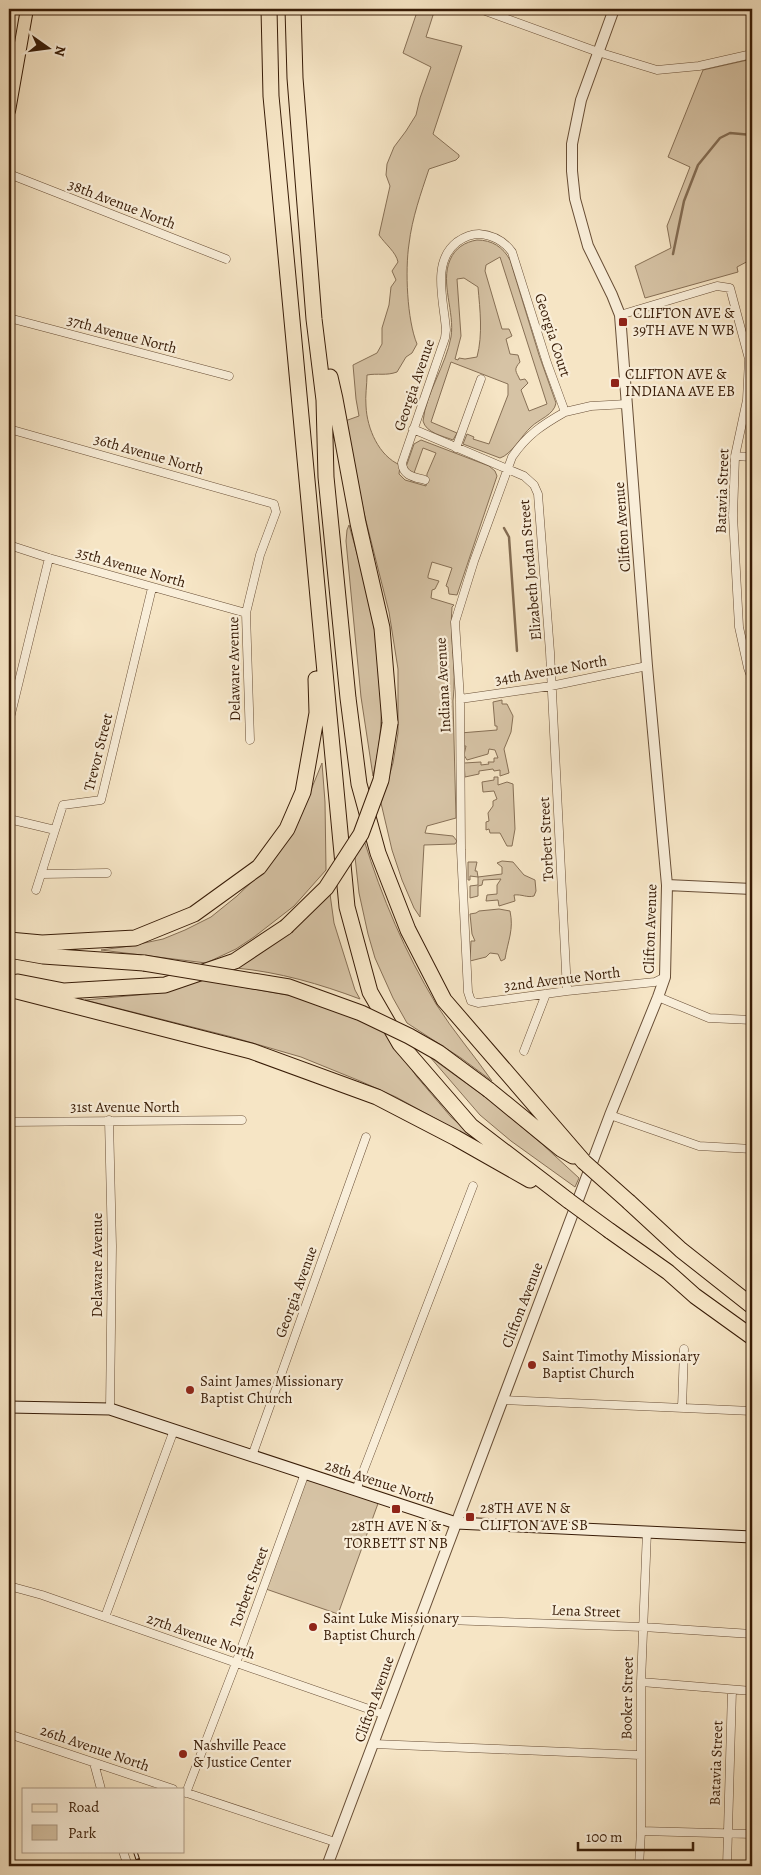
<svg xmlns="http://www.w3.org/2000/svg" width="761" height="1875" font-family="Alegreya,serif">
	<style>
		.green { fill: #d6c3a5; stroke: #877056; fill-rule: evenodd }
		.lines { fill: none; stroke-linecap: round; stroke-linejoin: round }
		.stream { stroke: #836c52; stroke-width: 2.5 }
		.minor-casing { stroke: #684e36; stroke-width: 9 }
		.tertiary-casing { stroke: #684e36; stroke-width: 12 }
		.secondary-casing { stroke: #381c07; stroke-width: 13 }
		.primary-casing { stroke: #381c07; stroke-width: 14 }
		.motorway-casing { stroke: #381c07; stroke-width: 17 }
		.minor { stroke: #f9eed9; stroke-width: 8 }
		.tertiary { stroke: #f9eed9; stroke-width: 10 }
		.secondary { stroke: #f9eed9; stroke-width: 11 }
		.primary { stroke: #f6e5c5; stroke-width: 12 }
		.motorway { stroke: #f6e5c5; stroke-width: 15 }
		.rail-casing { stroke: #381c07; stroke-width: 4.5 }
		.rail { stroke: #f9eed9; stroke-width: 2.5; stroke-dasharray: 8; stroke-linecap: butt }
		.motorway-bridge-casing { stroke: #381c07; stroke-width: 17; stroke-linecap: butt }
		.motorway-bridge { stroke: #f6e5c5; stroke-width: 15 }
		.poi-dot { fill: #8f2418; stroke: #f9eed9; stroke-width: 2 }
		.labels { text-anchor: middle; stroke-width: 4.5; stroke-linejoin: round; paint-order: stroke }
		.street-label { font-size: 15px; fill: #381c07; stroke: #f9eed9 }
		.poi-label { font-size: 15px; fill: #381c07; stroke: #f9eed9; text-anchor: start }
	</style>
	<rect width="100%" height="100%" fill="#f6e5c5"/>
	<filter id="stains"><feTurbulence type="fractalNoise" baseFrequency=".004" numOctaves="4"/><feColorMatrix values="0 0 0 0 .2 0 0 0 0 .09 0 0 0 0 .02 0 0 0 .5 -.17"/></filter>
	<radialGradient id="worn" r=".72"><stop offset=".6" stop-color="#630" stop-opacity="0"/><stop offset="1" stop-color="#630" stop-opacity=".3"/></radialGradient>
	<path class="green" d="M418 9H435L426 37 462 46 433 134 459 155V157L456 160 429 169C421 193 412 218 409 244 405 270 407 320 417 344L412 353 406 357 397 372C386 376 378 373 367 375 367 385 365 396 366 406 367 429 379 456 400 465L399 474 405 480 426 486 427 474 436 453 423 448 414 473H410L406 467 414 444 421 440 489 466 495 471 497 476 457 595 449 594 448 587 446 586 452 568 432 562 428 576V578L439 581 435 589 432 590 431 598 454 605 452 607C449 639 457 670 453 701L456 818 427 826 425 833 453 836 457 841 455 844 424 845 420 917 414 908 402 880 392 850 381 803 393 763 398 733V669L389 612 364 513 345 421 359 416 356 399 353 365 377 353 382 344V328L389 305 391 287 396 280 392 271 398 262C396 252 385 244 379 235L390 186 386 175 387 164 394 147 406 131 416 115 420 98 431 67 403 53Z
		M752 59V259L737 267 738 272 645 298 635 266 671 248 667 226 690 167 668 157 703 70Z
		M477 240C492 240 503 247 510 260L539 355 556 403C554 415 539 419 531 427 522 435 511 455 500 458L463 444 467 434 474 437 473 439 489 444 508 395V384L451 362 431 422 457 433 453 440C443 436 426 433 423 421 426 393 446 365 451 337 455 312 440 283 450 260 455 248 465 242 477 240ZM500 257 547 404 529 411 521 390 528 383 525 379 520 380C516 371 513 370 520 362L518 355 510 354 506 339 512 336 509 329H502L485 271 486 265ZM464 278 478 287C480 310 483 334 477 357L465 359 459 358 458 360 455 359 461 336 457 279Z
		M349 525C372 605 394 693 373 776L361 697 346 541 347 530Z
		M502 700V704H507L513 716 511 732 504 749 509 773 500 776V770L494 771 493 769 479 771V774L465 777 464 763 481 762V765L489 764 488 762H494V758H498L495 750 489 749 488 754 467 760 464 755 466 746H460V733L497 730V726H495L493 702Z
		M322 763 325 802 326 870 294 906 254 937 236 949 206 963 101 950 130 946 163 939 185 930 211 917 237 896 260 874 302 812Z
		M494 777H498V785L507 782 513 784 515 829 512 846H507L500 833H490L489 829 486 830V822L489 821 488 813 493 806V801L497 799 494 791 483 792 482 782 494 780Z
		M364 840C382 898 405 952 436 1004 453 1031 474 1055 492 1081L461 1058 407 1023 393 998 375 958 368 934 359 893 355 857Z
		M502 861 513 862 524 875 535 880 536 891 534 896C527 898 522 894 514 895L515 901 499 906 498 900 486 901 487 895 497 894V885L501 879 483 880 482 885 478 886V896L470 898V886L478 885V877L470 876V880H468V862H477L475 871H477L478 877 502 874V867L497 863Z
		M330 894 334 923 355 990 360 999C320 984 279 972 236 968 272 948 302 924 330 894Z
		M499 909 510 911C514 930 508 940 505 959L501 961 498 954 490 953 486 957 470 961 471 941H475L472 934 470 914 476 913 479 911Z
		M203 980 298 997 384 1030 417 1077 451 1117 473 1136 471 1138 396 1097 360 1081 301 1057 232 1037 85 1000 148 994 180 987Z
		M430 1057 492 1102 542 1144 579 1178 575 1187 511 1141 480 1115Z
		M305 1473 380 1498 338 1614 263 1588Z"/>
	<g class="lines">
		<path class="stream" d="M673 254 684 201 698 165 720 138 730 133 752 135
			M504 528 509 537 517 651"/>
		<defs>
			<path id="minor" d="M480 9 598 52 657 70 699 66 752 54
				M9 174 226 259
				M620 315 717 286 730 288 749 359 747 400 735 456 733 516 739 627 748 668 752 679
				M9 318 229 376
				M565 412C542 425 527 435 512 457L474 561 455 622 460 699 461 850 468 992 471 1001 478 1003 567 991 655 982 665 977
				M9 429 274 504 276 512 260 555 246 613 250 740
				M413 429 524 476 534 485 538 494 550 652 567 991
				M456 448 481 379
				M735 456 752 457
				M425 480C414 477 403 476 402 463L445 338 446 330C444 301 431 262 457 242 464 237 471 234 479 234 492 235 504 241 512 252L547 363 565 412 591 406 627 404
				M9 545 49 558 246 613
				M460 699 551 686 647 666
				M9 722 49 558
				M9 819 55 830
				M42 874 107 873
				M36 890 63 805 101 800 152 588
				M658 997 709 1018 752 1020
				M524 1051 546 994
				M610 1115 699 1146 752 1149
				M109 1120 112 1246 110 1409
				M9 1122 242 1120
				M502 1400 752 1411
				M682 1408 684 1349
				M252 1456 366 1137
				M356 1490 473 1186
				M9 1586 42 1595 383 1714
				M105 1617 174 1430
				M419 1619 643 1627 752 1634
				M641 1682 752 1691
				M9 1734 173 1789
				M374 1744 640 1755
				M94 1763 101 1789
				M184 1792 335 1842
				M186 1793 236 1663 305 1473
				M641 1831 752 1834
				M123 1851 128 1866
				M639 1866 641 1831V1682L647 1531
				M727 1866 732 1690"/>
			<path id="tertiary" d="M667 885 752 889
				M327 1866 610 1115 658 997 665 977 667 885 647 666 620 315 612 295 588 246 575 199 572 171V144L581 100 614 9"/>
			<path id="secondary" d="M9 1407 110 1409 456 1523 752 1537"/>
			<path id="primary" d="M9 111 27 9"/>
			<path id="motorway" d="M269 9 271 96 347 907 370 992 400 1044 471 1126 569 1201
				M293 9 295 78 314 319 324 400 326 477 348 698 359 784 378 853 408 930 444 1000 584 1162
				M330 377 335 399 358 523 382 628 390 723
				M9 940 42 943 135 938 194 914 259 867 287 829 303 792 317 713 316 679
				M9 950 43 956 144 963
				M18 982 64 991 165 985 235 961 286 927
				M9 989 251 1051 377 1097 456 1138 530 1180
				M489 1090 561 1149 573 1156
				M629 1202 681 1250 752 1306
				M610 1231 668 1272 695 1296 752 1337"/>
		</defs>
		<use href="#minor" class="minor-casing"/>
		<use href="#tertiary" class="tertiary-casing"/>
		<use href="#secondary" class="secondary-casing"/>
		<use href="#primary" class="primary-casing"/>
		<use href="#motorway" class="motorway-casing"/>
		<use href="#minor" class="minor"/>
		<use href="#tertiary" class="tertiary"/>
		<use href="#secondary" class="secondary"/>
		<use href="#primary" class="primary"/>
		<use href="#motorway" class="motorway"/>
		<defs>
			<path id="rail" d="M135 1851 140 1866"/>
		</defs>
		<use href="#rail" class="rail-casing"/>
		<use href="#rail" class="rail"/>
		<defs>
			<path id="motorway-bridge" d="M286 927 326 888 361 834 381 780 390 723
				M144 963 289 987 361 1013 409 1036 439 1053 489 1090
				M584 1162 629 1202
				M569 1201 610 1231"/>
		</defs>
		<use href="#motorway-bridge" class="motorway-bridge-casing"/>
		<use href="#motorway-bridge" class="motorway-bridge"/>
	</g>
	<g class="poi-dot">
		<rect x="618" y="317" width="10" height="10" rx="2.5"/>
		<rect x="610" y="378" width="10" height="10" rx="2.5"/>
		<circle cx="532" cy="1365" r="5"/>
		<circle cx="190" cy="1390" r="5"/>
		<rect x="391" y="1504" width="10" height="10" rx="2.5"/>
		<rect x="465" y="1512" width="10" height="10" rx="2.5"/>
		<circle cx="313" cy="1627" r="5"/>
		<circle cx="183" cy="1754" r="5"/>
	</g>
	<g class="labels">
		<g class="street-label">
			<text transform="translate(122 204) rotate(21)" y="5">38th Avenue North</text>
			<text transform="translate(122 334) rotate(15)" y="5">37th Avenue North</text>
			<text transform="translate(553 335) rotate(72)" y="5">Georgia Court</text>
			<text transform="translate(414 385) rotate(-71)" y="5">Georgia Avenue</text>
			<text transform="translate(149 454) rotate(16)" y="5">36th Avenue North</text>
			<text transform="translate(722 491) rotate(-88)" y="5">Batavia Street</text>
			<text transform="translate(622 527) rotate(-94)" y="5">Clifton Avenue</text>
			<text transform="translate(131 567) rotate(16)" y="5">35th Avenue North</text>
			<text transform="translate(530 570) rotate(-95)" y="5">Elizabeth Jordan Street</text>
			<text transform="translate(234 669) rotate(-91)" y="5">Delaware Avenue</text>
			<text transform="translate(551 670) rotate(-10)" y="5">34th Avenue North</text>
			<text transform="translate(443 685) rotate(-93)" y="5">Indiana Avenue</text>
			<text transform="translate(98 752) rotate(-76)" y="5">Trevor Street</text>
			<text transform="translate(546 839) rotate(-93)" y="5">Torbett Street</text>
			<text transform="translate(650 929) rotate(-88)" y="5">Clifton Avenue</text>
			<text transform="translate(562 979) rotate(-7)" y="5">32nd Avenue North</text>
			<text x="125" y="1112">31st Avenue North</text>
			<text transform="translate(97 1265) rotate(-90)" y="5">Delaware Avenue</text>
			<text transform="translate(296 1292) rotate(-70)" y="5">Georgia Avenue</text>
			<text transform="translate(522 1305) rotate(-69)" y="5">Clifton Avenue</text>
			<text transform="translate(380 1482) rotate(18)" y="5">28th Avenue North</text>
			<text transform="translate(249 1587) rotate(-70)" y="5">Torbett Street</text>
			<text transform="translate(586 1611) rotate(2)" y="5">Lena Street</text>
			<text transform="translate(201 1636) rotate(19)" y="5">27th Avenue North</text>
			<text transform="translate(627 1698) rotate(-89)" y="5">Booker Street</text>
			<text transform="translate(374 1699) rotate(-70)" y="5">Clifton Avenue</text>
			<text transform="translate(95 1748) rotate(19)" y="5">26th Avenue North</text>
			<text transform="translate(716 1763) rotate(-88)" y="5">Batavia Street</text>
		</g>
		<g class="poi-label">
			<text x="633" y="318">CLIFTON AVE &amp;<tspan x="633" dy="17">39TH AVE N WB</tspan></text>
			<text x="625" y="379">CLIFTON AVE &amp;<tspan x="625" dy="17">INDIANA AVE EB</tspan></text>
			<text x="542" y="1361">Saint Timothy Missionary<tspan x="542" dy="17">Baptist Church</tspan></text>
			<text x="200" y="1386">Saint James Missionary<tspan x="200" dy="17">Baptist Church</tspan></text>
			<text x="480" y="1513">28TH AVE N &amp;<tspan x="480" dy="17">CLIFTON AVE SB</tspan></text>
			<text x="396" y="1531" text-anchor="middle">28TH AVE N &amp;<tspan x="396" dy="17">TORBETT ST NB</tspan></text>
			<text x="323" y="1623">Saint Luke Missionary<tspan x="323" dy="17">Baptist Church</tspan></text>
			<text x="193" y="1750">Nashville Peace<tspan x="193" dy="17">&amp; Justice Center</tspan></text>
		</g>
	</g>
	<rect width="761" height="1875" fill="none" stroke="#f6e5c5" stroke-width="30"/>
	<rect x="10" y="10" width="741" height="1855" fill="none" stroke="#381c07" stroke-width="2.5"/>
	<rect x="15" y="15" width="731" height="1845" fill="none" stroke="#381c07"/>
	<rect x="22" y="1788" width="162" height="65" fill="#f9eed9" stroke="#ac9a85"/>
	<rect x="32" y="1804" width="25" height="8" fill="#f6e5c5" stroke="#ac9a85"/>
	<text x="68" y="1812" font-size="15" fill="#381c07">Road</text>
	<rect x="32" y="1825" width="25" height="15" fill="#d6c3a5" stroke="#ac9a85"/>
	<text x="68" y="1838" font-size="15" fill="#381c07">Park</text>
	<g transform="translate(48 48) rotate(104)" stroke="#f9eed9" stroke-width="4" paint-order="stroke">
	<path d="M0-4L9 19L0 12L-9 19Z" fill="#381c07"/>
	<text y="-8" font-size="14" font-weight="bold" text-anchor="middle" fill="#381c07">N</text>
	</g>
	<path d="M578 1842v8h115v-8" fill="none" stroke="#381c07" stroke-width="2.5"/>
	<text x="586" y="1842" font-size="15" fill="#381c07" stroke="#f9eed9" stroke-width="4" paint-order="stroke">100 m</text>
	<rect width="100%" height="100%" filter="url(#stains)"/>
	<rect width="100%" height="100%" fill="url(#worn)"/>
</svg>
